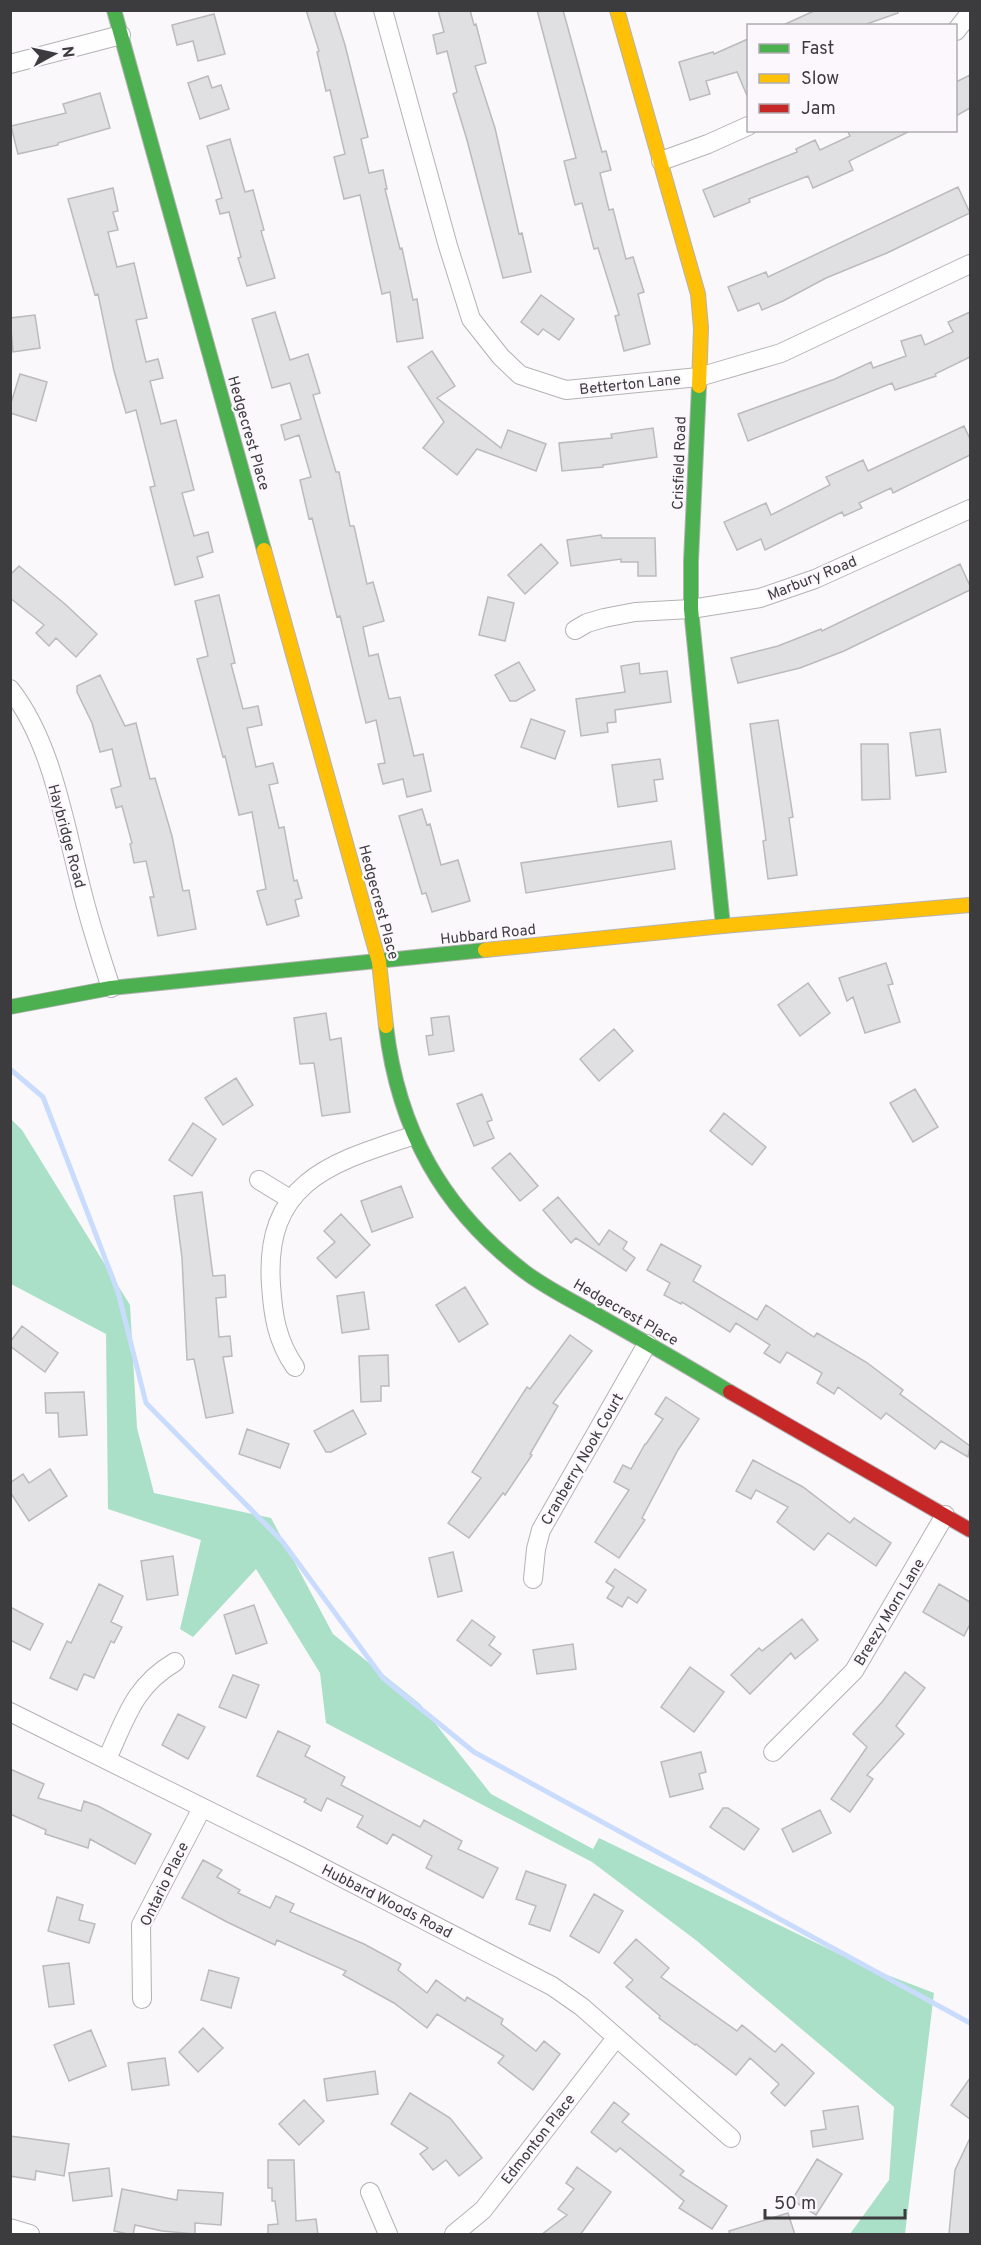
<svg xmlns="http://www.w3.org/2000/svg" width="981" height="2245" font-family="Overpass,sans-serif">
	<style>
		.forest { fill: #aae0c8 }
		.lines { fill: none; stroke-linecap: round; stroke-linejoin: round }
		.stream { stroke: #cadcfd; stroke-width: 5 }
		.building { fill: #e0dfe1; stroke: #bbbabc; stroke-width: 1.5 }
		.street-casing { stroke: #b4b2b4; stroke-width: 20 }
		.fast-casing { stroke: #b4b2b4; stroke-width: 16 }
		.slow-casing { stroke: #b4b2b4; stroke-width: 16 }
		.jam-casing { stroke: #b4b2b4; stroke-width: 16 }
		.street { stroke: #fefefe; stroke-width: 18 }
		.fast { stroke: #4caf50; stroke-width: 14 }
		.slow { stroke: #ffc107; stroke-width: 14 }
		.jam { stroke: #c62828; stroke-width: 14 }
		.labels { text-anchor: middle; stroke-width: 4.5; stroke-linejoin: round; paint-order: stroke }
		.street-label { font-size: 15px; fill: #3c3b3d; stroke: #fbf7fc }
	</style>
	<rect width="100%" height="100%" fill="#faf8fb"/>
	<path class="forest" d="M10 1118 22 1130 130 1305 137 1428 154 1493 271 1518 333 1634 420 1704 491 1794 593 1849 599 1838 864 1966 934 1993 905 2234H850L889 2180 894 2107 697 1941 592 1862 326 1723 320 1673 256 1569 193 1637 180 1629 201 1540 108 1509 106 1334 11 1284Z"/>
	<g class="lines">
		<path class="stream" d="M10 1069 43 1097 118 1292 146 1403 282 1541 383 1678 474 1752 970 2023"/>
	</g>
	<path class="building" d="M306 10H334L345 45 368 137 361 139 369 173 383 170 387 189H385L400 249 402 248 413 300 417 299 423 338 397 342 390 292 382 294 360 195 344 199 334 157 345 154 330 90 326 91 317 52 319 51Z
		M438 10H470L474 25 476 24 486 63 475 66 495 128 519 234 522 233 531 272 503 278 467 140 453 94 457 92 447 51 437 54 433 35 444 32Z
		M537 10H563L602 152 606 151 611 170 600 173 609 210 613 209 626 259 633 257 644 292 638 294 650 344 624 351 615 316 619 315 598 248 594 249 582 203 575 205 564 161 576 158Z
		M816 10H897L898 13 861 26H781Z
		M214 14 225 54 198 61 193 41 177 45 172 25Z
		M748 39V98L737 72 706 81 710 94 690 100 679 62 713 52 714 54Z
		M970 75V108L956 116V82Z
		M208 76 212 88 221 85 229 109 200 119 188 83Z
		M100 93 110 128 58 143V145L18 154 11 126 66 113 63 104Z
		M847 130H912L849 161 853 170 813 188 808 176 749 199 750 202 714 217 703 190 797 152 796 149 815 140 820 150 850 136Z
		M230 139 245 192 253 190 264 230 261 231 275 278 247 286 238 258 241 257 229 212 220 214 216 200 222 198 207 146Z
		M958 187 970 213 887 253 826 278 783 301 762 310 759 303 738 311 728 287 766 272 768 277Z
		M113 188 118 211 113 212 118 230 108 232 117 267 134 263 147 318 136 320 146 362 158 359 163 378 150 381 161 424 176 420 194 490 182 493 194 536 208 532 213 552 197 557 203 577 175 585 150 487 155 486 136 410 126 413 114 371 98 294 95 295 68 199Z
		M541 295 574 319 559 340 543 329 538 335 521 322Z
		M275 312 290 360 308 354 320 393 313 395 336 472H339L350 526H354L367 584 373 582 384 621 363 627 369 656 378 654 389 699 400 697 414 756 423 754 431 791 407 797 403 779 383 784 378 764 385 763 376 720 366 723 340 616 337 617 312 518 309 519 300 480 311 477 299 435 285 440 281 425 301 419 290 383 272 388 252 319Z
		M970 312V357L935 374 936 376 895 390 892 383 748 441 738 414 835 379 871 362 873 368 906 356 901 341 921 335 925 345 953 332 948 322Z
		M35 315 40 348 13 352 10 318Z
		M432 351 455 386 437 398 501 448 508 430 546 444 536 471 477 449 457 475 423 448 444 422 408 367Z
		M20 374 47 382 36 421 10 413V406Z
		M964 426 970 439V455L893 493 891 488 859 503 862 508 844 516 842 512 765 550 761 539 737 550 724 522 766 503 771 515 830 485 826 477 863 460 868 471Z
		M653 428 657 457 603 465V467L562 471 559 443 612 438 611 434Z
		M601 535 602 538H655L656 576H638V562H621V559L571 566 567 540Z
		M541 544 558 563 525 594 508 575Z
		M960 564 970 586V590L844 651 800 668 738 683 731 658 778 646 821 629 822 631Z
		M19 566 65 604 97 634 76 657 56 638 49 646 36 633 44 625 10 598V575Z
		M219 595 235 663 231 664 243 709 258 706 262 725 247 728 256 767 273 763 278 783 269 785 279 828 284 827 294 881 297 880 302 898 295 900 299 916 267 925 257 891 266 889 252 812 239 815 225 756 223 757 197 659 208 656 195 601Z
		M488 597 514 603 505 641 479 635Z
		M519 662 535 690 516 701H510L495 675Z
		M639 663 640 674 667 671 671 702 615 710 616 722 607 723 608 732 581 736 576 699 625 692 621 666Z
		M100 675 125 726 136 723 150 779 155 778 172 836 183 891 189 890 196 929 158 936 150 897H154L146 861 134 863 130 844 132 843 122 806 116 808 111 789 121 786 112 749 100 752 92 723 77 692V686Z
		M531 719 565 731 555 759 521 747Z
		M778 720 793 817 789 818 797 875 768 879 763 841 766 840 750 724Z
		M940 729 946 772 916 776 910 733Z
		M861 744H888L890 799 862 800Z
		M660 759 663 779 654 780 657 801 618 807 612 765Z
		M422 809 427 825 430 824 441 865 458 860 470 901 432 912 426 893 422 894 399 816Z
		M671 841 675 869 526 893 521 863Z
		M886 963 893 984 888 985 900 1022 865 1033 853 997 847 1001 839 978Z
		M808 983 830 1013 800 1036 778 1005Z
		M326 1013 330 1040 341 1038 350 1112 322 1116 314 1063 300 1064 294 1018Z
		M449 1016 454 1051 429 1055 426 1036 433 1035 431 1018Z
		M614 1029 633 1051 599 1081 580 1059Z
		M236 1078 253 1105 223 1125 205 1098Z
		M915 1089 938 1127 913 1142 890 1103Z
		M482 1094 492 1120 487 1122 494 1138 474 1146 457 1104Z
		M724 1113 766 1147 752 1165 710 1131Z
		M193 1123 216 1139 192 1176 169 1160Z
		M510 1153 538 1186 520 1201 492 1168Z
		M401 1186 413 1217 372 1232 361 1201Z
		M202 1192 213 1276 225 1275 226 1297 216 1298 219 1337 230 1336 232 1356 223 1357 233 1413 206 1418 194 1359 187 1360 182 1258 174 1196Z
		M558 1197 599 1245 609 1230 627 1242 623 1249 635 1258 626 1271 576 1238 571 1243 543 1210Z
		M341 1214 370 1245 336 1278 317 1258 335 1242 324 1231Z
		M661 1244 701 1266 693 1281 757 1320 766 1305 814 1337 817 1333 866 1362 903 1390 900 1394 970 1446 968 1457 941 1441 935 1449 886 1413 881 1419 838 1387 834 1394 817 1383 822 1373 787 1352 780 1363 764 1353 770 1345 736 1323 730 1332 682 1302 681 1304 664 1295 670 1283 647 1270Z
		M465 1287 488 1324 459 1342 436 1305Z
		M364 1292 369 1329 342 1333 337 1296Z
		M22 1326 58 1353 45 1372 10 1346V1342Z
		M570 1335 592 1351 553 1403 558 1406 530 1454 532 1455 505 1495 503 1493 469 1538 448 1523 481 1478 472 1472 527 1387 530 1389Z
		M388 1355 389 1386H381V1401L361 1402 359 1356Z
		M84 1392 87 1435 59 1437 58 1413H46L45 1393Z
		M666 1397 699 1419 678 1450 642 1518 645 1520 619 1558 595 1542 629 1490 614 1482 623 1465 631 1469 645 1444H646L663 1419 655 1414Z
		M353 1410 366 1434 331 1452H326L314 1431Z
		M247 1429 289 1444 280 1468 239 1454Z
		M753 1460 803 1487 850 1523 854 1518 891 1543 876 1566 828 1533 814 1550 777 1522 788 1507 756 1490 751 1499 736 1491Z
		M50 1469 67 1496 29 1521 10 1492V1483L23 1474 29 1483Z
		M453 1552 462 1591 438 1597 429 1558Z
		M173 1556 178 1595 147 1600 141 1561Z
		M615 1569 646 1590 637 1603 628 1597 622 1607 607 1598 614 1587 606 1582Z
		M99 1584 123 1596 111 1622 122 1627 114 1643 111 1641 94 1678 84 1674 77 1690 50 1678 67 1641 71 1643Z
		M939 1584 970 1602V1624L964 1636 923 1612Z
		M254 1605 267 1643 236 1654 224 1615Z
		M10 1607 43 1624 30 1650 10 1640Z
		M802 1619 818 1640 795 1659 791 1653 750 1694 731 1675 759 1648 762 1651Z
		M472 1620 495 1637 489 1645 501 1654 491 1666 457 1640Z
		M573 1644 576 1669 537 1674 533 1650Z
		M690 1667 724 1692 694 1732 661 1707Z
		M905 1672 925 1688 896 1726 904 1734 867 1775 873 1779 850 1812 831 1799 867 1747 853 1734 882 1702Z
		M233 1675 259 1685 246 1718 219 1707Z
		M178 1714 205 1727 188 1759 162 1745Z
		M278 1731 310 1746 305 1756 345 1777 341 1785 420 1827 424 1820 462 1841 458 1849 498 1868 483 1898 426 1868 432 1856 393 1834 387 1844 357 1827 363 1816 327 1798 321 1811 304 1802 306 1799 257 1776Z
		M701 1752 706 1772 699 1774 703 1789 670 1797 661 1762Z
		M10 1769 44 1784 38 1798 81 1811 84 1801 98 1806 151 1834 135 1864 90 1839 88 1848 45 1834 46 1830 10 1814Z
		M723 1808H728L759 1829 744 1850 710 1827Z
		M820 1810 831 1833 793 1852 782 1829Z
		M203 1860 222 1870 217 1877 240 1890 238 1893 270 1908 276 1896 294 1904 290 1912 364 1944 401 1964 398 1970 427 1993 436 1980 465 2001 467 1997 503 2019 501 2024 536 2051 544 2041 560 2054 533 2090 498 2063 504 2056 437 2014 427 2028 394 2003 343 1975 346 1971 277 1940 275 1945 227 1922 182 1898Z
		M526 1871 566 1885 550 1931 529 1924 536 1906 516 1899Z
		M594 1894 623 1911 599 1953 570 1936Z
		M57 1897 83 1905 79 1920 95 1924 89 1943 48 1931Z
		M636 1939 669 1968 661 1977 737 2031 742 2025 775 2052 782 2044 814 2073 785 2106 771 2093 779 2084 750 2058 736 2075 696 2044 695 2045 659 2018 660 2016 626 1987 633 1980 614 1963Z
		M69 1963 74 2004 49 2007 43 1966Z
		M209 1970 239 1978 231 2008 201 2000Z
		M203 2028 223 2048 198 2072 179 2052Z
		M91 2030 106 2066 69 2081 54 2045Z
		M165 2058 169 2085 132 2090 128 2063Z
		M375 2071 378 2094 327 2101 324 2079Z
		M970 2078V2119L951 2105Z
		M410 2093 450 2118 482 2158 459 2176 446 2160 433 2170 420 2154 428 2148 391 2124Z
		M304 2100 324 2121 299 2145 279 2124Z
		M614 2102 629 2114 622 2122 684 2171 680 2175 727 2206 712 2229 679 2208 684 2201 620 2148 616 2152 591 2132Z
		M858 2106 863 2139 813 2147 811 2131 826 2129 823 2111Z
		M10 2136 69 2144 64 2176 36 2171 35 2180 10 2176Z
		M970 2138V2235L949 2234 955 2170Z
		M817 2159 842 2174 816 2215 792 2200Z
		M268 2160H294L296 2221 316 2219 318 2235H268V2225L278 2224 275 2201H272V2188H268Z
		M577 2167 611 2192 580 2235H541L567 2215 558 2209 574 2189 566 2183Z
		M109 2168 112 2196 73 2201 69 2173Z
		M122 2189 177 2200 178 2190 223 2193 221 2225 195 2223V2234L162 2231 135 2225 133 2235 114 2231Z
		M788 2213 795 2235H730L729 2231Z"/>
	<g class="lines">
		<defs>
			<path id="street" d="M383 10 448 246 471 319 501 357 520 375 566 390 699 377 781 353 970 264
				M956 31 970 13
				M10 64 121 35
				M661 161 708 144 748 126
				M575 630 587 623 604 618 635 612 691 609 760 598 815 579 970 509
				M10 689C52 742 64 822 81 887 89 921 100 954 111 988
				M259 1180 290 1199
				M295 1367C277 1341 273 1316 271 1285 264 1182 330 1163 412 1136
				M533 1579 536 1549 541 1530 647 1344
				M10 1712 298 1855 552 1986 582 2007 731 2138
				M773 1752 854 1671 945 1515
				M107 1759C126 1718 134 1686 175 1662
				M142 1999 141 1925 202 1808
				M370 2192 388 2234
				M10 2228 30 2234
				M454 2234 483 2210 616 2038"/>
			<path id="fast" d="M114 10 264 550
				M699 386 691 561V609L723 926
				M10 1007 111 988 485 950
				M386 1026C398 1129 442 1209 525 1272 550 1291 581 1305 608 1321 649 1344 690 1368 730 1392"/>
			<path id="slow" d="M617 10 698 294 701 328 699 386
				M264 550 379 962 386 1026
				M485 950 723 926 970 905"/>
			<path id="jam" d="M730 1392 970 1530"/>
		</defs>
		<use href="#street" class="street-casing"/>
		<use href="#fast" class="fast-casing"/>
		<use href="#slow" class="slow-casing"/>
		<use href="#jam" class="jam-casing"/>
		<use href="#street" class="street"/>
		<use href="#fast" class="fast"/>
		<use href="#slow" class="slow"/>
		<use href="#jam" class="jam"/>
	</g>
	<g class="labels">
		<g class="street-label">
			<text transform="translate(630 384) rotate(-6)" y="5">Betterton Lane</text>
			<text transform="translate(249 433) rotate(74)" y="5">Hedgecrest Place</text>
			<text transform="translate(679 463) rotate(-88)" y="5">Crisfield Road</text>
			<text transform="translate(812 578) rotate(-22)" y="5">Marbury Road</text>
			<text transform="translate(67 836) rotate(75)" y="5">Haybridge Road</text>
			<text transform="translate(379 902) rotate(75)" y="5">Hedgecrest Place</text>
			<text transform="translate(488 934) rotate(-6)" y="5">Hubbard Road</text>
			<text transform="translate(626 1312) rotate(30)" y="5">Hedgecrest Place</text>
			<text transform="translate(582 1459) rotate(-60)" y="5">Cranberry Nook Court</text>
			<text transform="translate(889 1612) rotate(-59)" y="5">Breezy Morn Lane</text>
			<text transform="translate(164 1884) rotate(-64)" y="5">Ontario Place</text>
			<text transform="translate(387 1901) rotate(27)" y="5">Hubbard Woods Road</text>
			<text transform="translate(538 2139) rotate(-52)" y="5">Edmonton Place</text>
		</g>
	</g>
	<rect width="981" height="2245" fill="none" stroke="#3c3b3d" stroke-width="24"/>
	<rect x="747" y="24" width="210" height="108" fill="#fbf7fc" stroke="#afacb0" stroke-width="1.5"/>
	<rect x="759" y="44" width="30" height="9" fill="#4caf50" stroke="#afacb0" stroke-width="1.5"/>
	<text x="801" y="54" font-size="18" fill="#3c3b3d">Fast</text>
	<rect x="759" y="74" width="30" height="9" fill="#ffc107" stroke="#afacb0" stroke-width="1.5"/>
	<text x="801" y="84" font-size="18" fill="#3c3b3d">Slow</text>
	<rect x="759" y="104" width="30" height="9" fill="#c62828" stroke="#afacb0" stroke-width="1.5"/>
	<text x="801" y="114" font-size="18" fill="#3c3b3d">Jam</text>
	<g transform="translate(54 54) rotate(82)" stroke="#fbf7fc" stroke-width="4.5" paint-order="stroke">
	<path d="M0-4.5L10 22L0 15L-10 22Z" fill="#3c3b3d"/>
	<text y="-9" font-size="16" font-weight="bold" text-anchor="middle" fill="#3c3b3d">N</text>
	</g>
	<path d="M765 2209v9h140v-9" fill="none" stroke="#3c3b3d" stroke-width="3"/>
	<text x="774" y="2209" font-size="18" fill="#3c3b3d" stroke="#fbf7fc" stroke-width="4.5" paint-order="stroke">50 m</text>
</svg>
